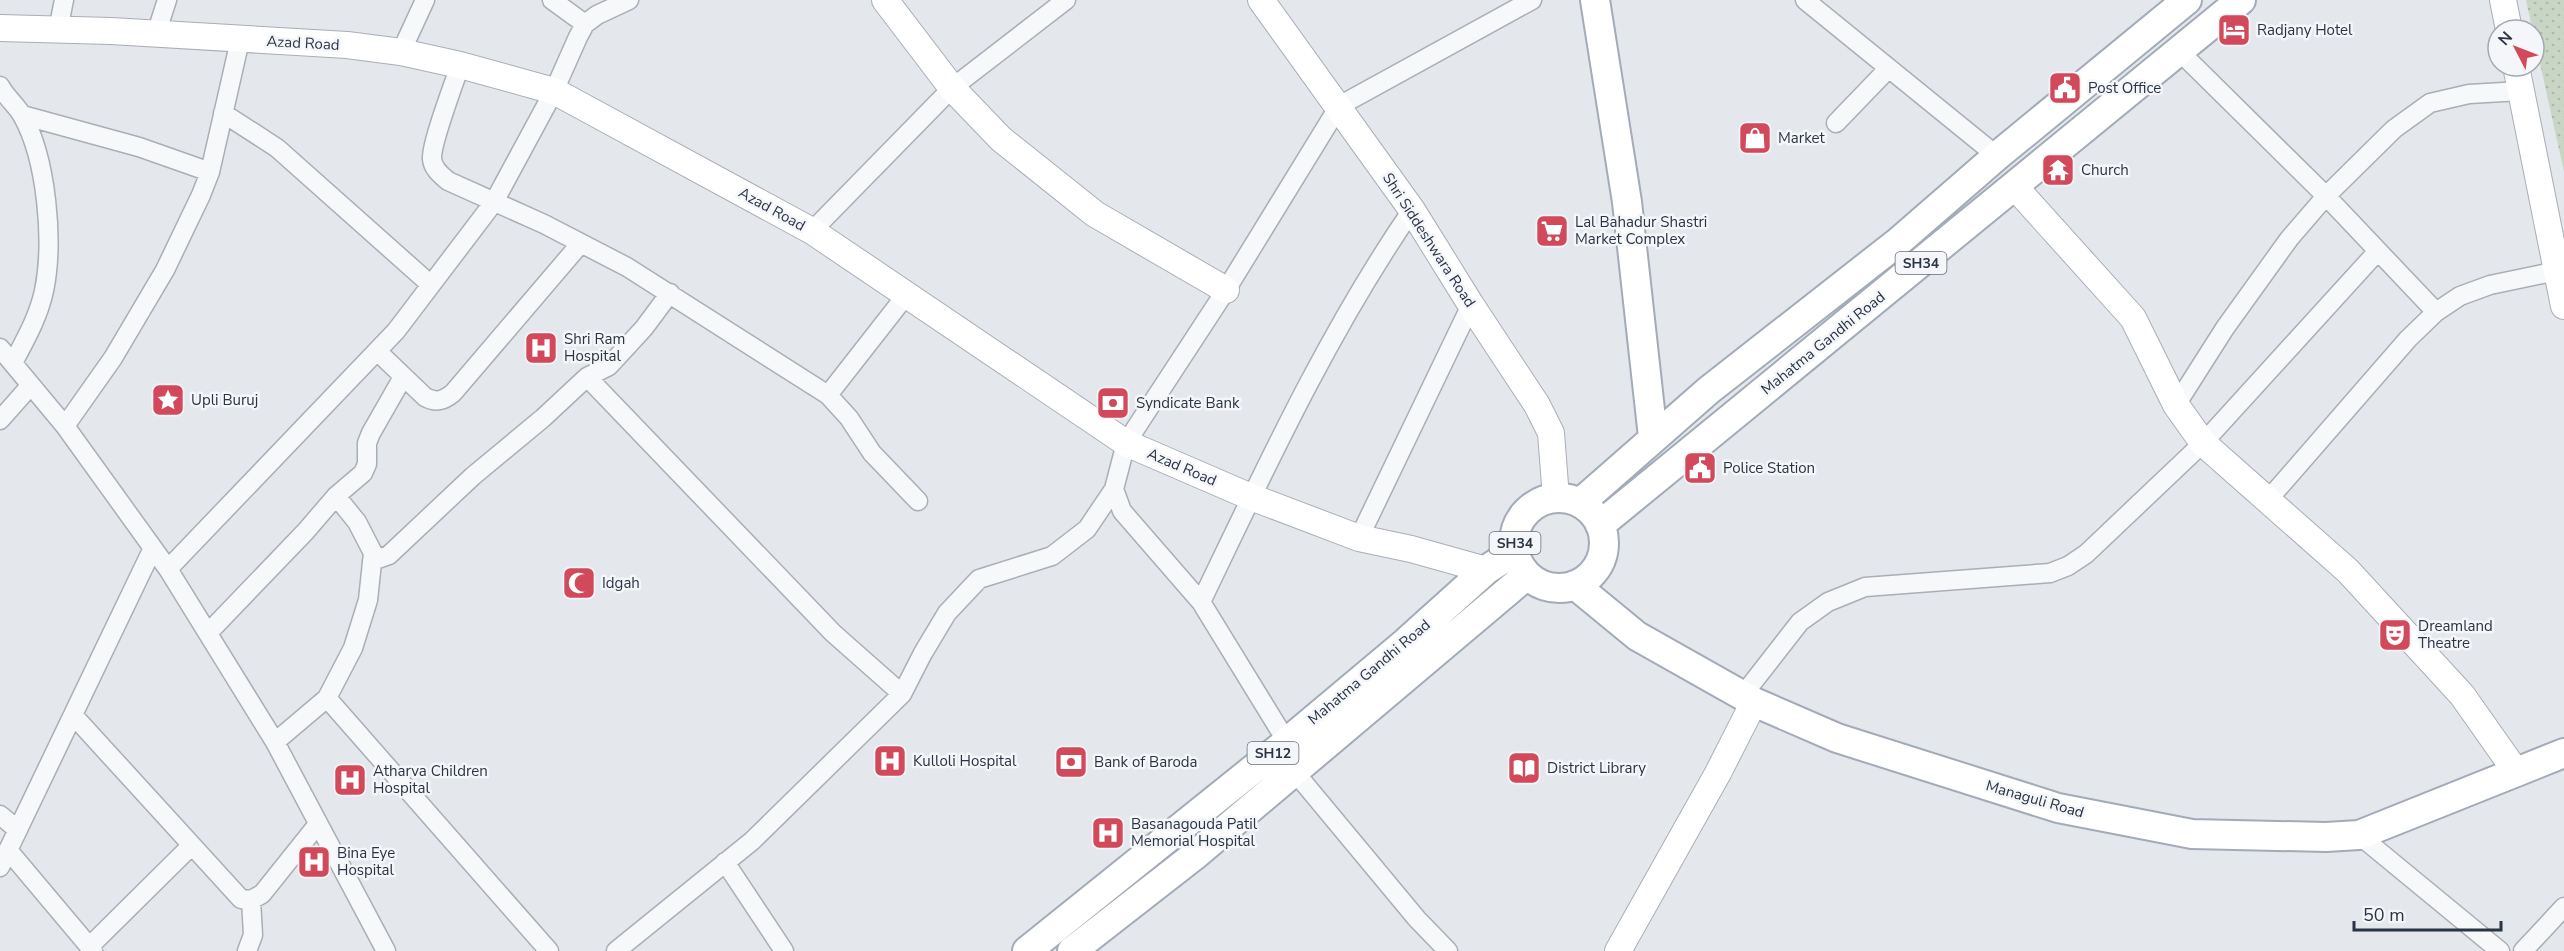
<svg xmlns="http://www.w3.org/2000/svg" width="2564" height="951" font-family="'Nunito Sans',sans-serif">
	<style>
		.garden { fill: url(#garden-dots) }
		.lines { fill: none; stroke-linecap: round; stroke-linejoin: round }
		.street-casing { stroke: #a9aeb7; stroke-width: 21 }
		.secondary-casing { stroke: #a9aeb7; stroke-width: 28 }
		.primary-casing { stroke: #a3abb8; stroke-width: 32 }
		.street { stroke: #f7f8fa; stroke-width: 18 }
		.secondary { stroke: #fff; stroke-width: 26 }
		.primary { stroke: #fff; stroke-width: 28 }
		.labels { text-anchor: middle; stroke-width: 5; stroke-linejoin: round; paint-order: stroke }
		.shield { fill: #f4f6f9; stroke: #676e7b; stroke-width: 1.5 }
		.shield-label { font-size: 14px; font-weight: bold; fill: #2b3445 }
		.poi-label { font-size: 15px; fill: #2b3445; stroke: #f4f6f9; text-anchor: start }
		.street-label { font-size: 15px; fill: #2b3445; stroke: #f4f6f9 }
	</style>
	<defs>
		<pattern id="garden-dots" width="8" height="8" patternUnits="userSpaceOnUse" patternTransform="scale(1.5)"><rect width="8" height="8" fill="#c9d6c5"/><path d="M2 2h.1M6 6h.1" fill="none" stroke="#adb8ab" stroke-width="1.8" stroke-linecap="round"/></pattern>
	</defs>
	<rect width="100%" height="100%" fill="#e4e7ec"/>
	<path class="garden" d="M2526 0H2564V172Z"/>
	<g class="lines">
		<defs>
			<path id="street" d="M552 0 585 24
				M1805 0 1997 156
				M58 30 64 0
				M156 34 167 0
				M2179 51 2326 196 2436 312
				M401 52 425 0
				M460 65C454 84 431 143 432 159 433 169 441 175 448 181L544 224 627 267 828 395 849 418 872 453 918 501
				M0 86C6 97 16 105 22 115 47 159 54 242 44 291 38 318 25 340 13 363
				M223 113 277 148 431 285
				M22 115 139 147 210 172
				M1836 123 1888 69
				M812 231 952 88 1066 0
				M0 348 65 426 168 569 275 742 386 951
				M377 351 425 397C436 403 443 401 453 393L581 243
				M587 377 833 633 902 694
				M828 395 907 294
				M2176 405 2225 328 2289 239 2326 196 2394 129 2430 103 2469 94 2521 91
				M0 420 31 385
				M65 426 113 358 165 270 201 195 210 172 240 40
				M1114 489 1122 511 1201 602 1287 742
				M2267 501 2408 339 2436 312 2460 296 2490 285 2557 271
				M1359 538 1471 305
				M372 561 389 555 473 476 543 418 587 377 609 366 644 328 670 293
				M168 569 396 331 494 202 554 91 578 37 585 24 597 15 629 0
				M1201 602C1265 469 1328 332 1412 210
				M208 633 306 531 336 496 363 473 367 464V443L371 433 403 377
				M1743 695 1800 622 1828 602 1865 587 2050 573 2068 566 2086 554 2203 443 2377 252
				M327 698 549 951
				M73 715 241 899 251 900 262 894 318 824
				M275 742 327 698 353 648 368 600 373 553 357 522 336 496
				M1294 771 1417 919 1448 951
				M0 815 18 830
				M2359 835 2500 951
				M8 850 93 951
				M725 862 784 951
				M0 867 152 550
				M89 947 191 846
				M247 951 253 935 251 900
				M616 951 752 841 902 694 923 653 947 613 979 579 1052 556 1087 529 1114 489 1126 443 1226 290 1339 106 1532 0
				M2523 951 2564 907"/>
			<path id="secondary" d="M885 0 952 88 1001 139 1095 214 1226 290
				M1261 0 1412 210 1471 305 1537 405 1551 433 1556 498
				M2503 0 2509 30
				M0 28 111 31 347 45 401 52 460 65 554 91 812 231 1126 443 1251 497 1359 538 1411 549 1486 570
				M2516 66 2564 306
				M2014 186 2133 318 2176 405 2203 443 2348 571 2462 695 2517 773
				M1618 951 1718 773 1754 702"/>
			<path id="primary" d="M1595 0 1627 202 1653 437
				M1514 543a45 45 0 1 1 90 0a45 45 0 1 1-90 0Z
				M1580 503 1709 390 1898 242 1997 156 2187 0
				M1600 525 2241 0
				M1575 585 1637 636 1754 702 1837 738 2058 808 2192 834 2326 837 2359 835 2564 753
				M1027 951 1287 742 1405 643 1486 570 1515 551
				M1072 951 1194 856 1527 575"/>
		</defs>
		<use href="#street" class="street-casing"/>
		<use href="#secondary" class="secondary-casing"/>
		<use href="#primary" class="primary-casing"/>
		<use href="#street" class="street"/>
		<use href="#secondary" class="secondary"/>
		<use href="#primary" class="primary"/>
	</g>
	<defs>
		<symbol id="hotel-square" viewBox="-11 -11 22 22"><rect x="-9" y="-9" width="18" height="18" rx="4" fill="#d1495b" stroke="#f4f6f9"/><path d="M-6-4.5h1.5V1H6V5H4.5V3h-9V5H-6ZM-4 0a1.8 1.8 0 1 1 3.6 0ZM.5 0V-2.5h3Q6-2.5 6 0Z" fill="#fff"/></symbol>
		<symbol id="civic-square" viewBox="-11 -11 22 22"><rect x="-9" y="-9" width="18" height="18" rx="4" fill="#d1495b" stroke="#f4f6f9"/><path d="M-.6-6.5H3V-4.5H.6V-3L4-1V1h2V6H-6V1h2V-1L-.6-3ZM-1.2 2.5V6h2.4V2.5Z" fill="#fff"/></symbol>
		<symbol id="shop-square" viewBox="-11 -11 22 22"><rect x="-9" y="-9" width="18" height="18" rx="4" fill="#d1495b" stroke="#f4f6f9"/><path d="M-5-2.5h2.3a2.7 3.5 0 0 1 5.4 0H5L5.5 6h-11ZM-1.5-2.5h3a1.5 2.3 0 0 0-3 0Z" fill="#fff"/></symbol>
		<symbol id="temple-square" viewBox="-11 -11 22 22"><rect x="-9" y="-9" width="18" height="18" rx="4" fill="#d1495b" stroke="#f4f6f9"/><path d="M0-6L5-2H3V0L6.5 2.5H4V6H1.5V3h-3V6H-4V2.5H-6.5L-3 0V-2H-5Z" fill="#fff"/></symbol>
		<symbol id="supermarket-square" viewBox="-11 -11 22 22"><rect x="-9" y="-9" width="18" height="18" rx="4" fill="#d1495b" stroke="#f4f6f9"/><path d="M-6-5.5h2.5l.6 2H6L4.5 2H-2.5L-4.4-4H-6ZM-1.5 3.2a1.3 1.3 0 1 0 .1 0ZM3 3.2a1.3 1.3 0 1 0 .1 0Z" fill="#fff"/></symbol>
		<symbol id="hospital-square" viewBox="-11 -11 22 22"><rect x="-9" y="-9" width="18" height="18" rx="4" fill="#d1495b" stroke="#f4f6f9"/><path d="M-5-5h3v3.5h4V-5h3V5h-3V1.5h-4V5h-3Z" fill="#fff"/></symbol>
		<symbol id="sight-square" viewBox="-11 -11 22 22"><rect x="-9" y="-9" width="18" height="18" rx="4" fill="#d1495b" stroke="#f4f6f9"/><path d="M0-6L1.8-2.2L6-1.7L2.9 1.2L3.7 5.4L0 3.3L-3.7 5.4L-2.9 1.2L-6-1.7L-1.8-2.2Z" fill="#fff"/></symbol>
		<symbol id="bank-square" viewBox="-11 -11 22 22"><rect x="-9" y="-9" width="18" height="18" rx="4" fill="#d1495b" stroke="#f4f6f9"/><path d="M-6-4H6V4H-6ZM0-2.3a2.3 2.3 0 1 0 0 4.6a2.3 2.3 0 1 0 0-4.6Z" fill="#fff"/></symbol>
		<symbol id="mosque-square" viewBox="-11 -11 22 22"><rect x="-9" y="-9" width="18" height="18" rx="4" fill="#d1495b" stroke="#f4f6f9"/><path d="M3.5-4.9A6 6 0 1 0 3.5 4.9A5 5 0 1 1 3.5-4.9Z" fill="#fff"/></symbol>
		<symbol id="theatre-square" viewBox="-11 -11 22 22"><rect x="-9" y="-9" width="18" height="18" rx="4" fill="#d1495b" stroke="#f4f6f9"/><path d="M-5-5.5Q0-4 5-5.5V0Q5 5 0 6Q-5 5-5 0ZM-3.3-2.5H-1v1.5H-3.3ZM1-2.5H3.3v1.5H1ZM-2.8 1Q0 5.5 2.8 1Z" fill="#fff"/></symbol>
		<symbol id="library-square" viewBox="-11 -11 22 22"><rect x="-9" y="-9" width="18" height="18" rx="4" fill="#d1495b" stroke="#f4f6f9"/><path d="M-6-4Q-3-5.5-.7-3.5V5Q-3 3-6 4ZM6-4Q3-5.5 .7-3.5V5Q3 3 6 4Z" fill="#fff"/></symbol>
	</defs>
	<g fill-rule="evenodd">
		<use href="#hotel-square" x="2215" y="11" width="38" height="38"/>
		<use href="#civic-square" x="2046" y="69" width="38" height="38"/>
		<use href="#shop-square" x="1736" y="119" width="38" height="38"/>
		<use href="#temple-square" x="2039" y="151" width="38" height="38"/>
		<use href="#supermarket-square" x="1533" y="212" width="38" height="38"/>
		<use href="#hospital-square" x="522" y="329" width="38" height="38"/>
		<use href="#sight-square" x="149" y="381" width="38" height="38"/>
		<use href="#bank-square" x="1094" y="384" width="38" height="38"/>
		<use href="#civic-square" x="1681" y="449" width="38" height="38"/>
		<use href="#mosque-square" x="560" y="564" width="38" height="38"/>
		<use href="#theatre-square" x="2376" y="616" width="38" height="38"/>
		<use href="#hospital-square" x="871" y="742" width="38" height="38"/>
		<use href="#bank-square" x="1052" y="743" width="38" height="38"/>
		<use href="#library-square" x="1505" y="749" width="38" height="38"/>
		<use href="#hospital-square" x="331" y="761" width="38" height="38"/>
		<use href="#hospital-square" x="1089" y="814" width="38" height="38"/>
		<use href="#hospital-square" x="295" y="843" width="38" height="38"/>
	</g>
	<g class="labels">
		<g class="shield">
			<rect x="1895.5" y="252" width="51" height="22" rx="4.5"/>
			<rect x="1489.5" y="532" width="51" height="22" rx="4.5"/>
			<rect x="1247.5" y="742" width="51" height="22" rx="4.5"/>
		</g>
		<g class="shield-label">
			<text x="1921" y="268">SH34</text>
			<text x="1515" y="548">SH34</text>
			<text x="1273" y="758">SH12</text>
		</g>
		<g class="poi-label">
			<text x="2257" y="35">Radjany Hotel</text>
			<text x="2088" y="93">Post Office</text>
			<text x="1778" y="143">Market</text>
			<text x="2081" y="175">Church</text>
			<text x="1575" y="227">Lal Bahadur Shastri<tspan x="1575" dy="17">Market Complex</tspan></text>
			<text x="564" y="344">Shri Ram<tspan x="564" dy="17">Hospital</tspan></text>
			<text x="191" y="405">Upli Buruj</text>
			<text x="1136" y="408">Syndicate Bank</text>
			<text x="1723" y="473">Police Station</text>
			<text x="602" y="588">Idgah</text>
			<text x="2418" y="631">Dreamland<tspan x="2418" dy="17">Theatre</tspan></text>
			<text x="913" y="766">Kulloli Hospital</text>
			<text x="1094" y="767">Bank of Baroda</text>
			<text x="1547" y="773">District Library</text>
			<text x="373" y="776">Atharva Children<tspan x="373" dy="17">Hospital</tspan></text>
			<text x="1131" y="829">Basanagouda Patil<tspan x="1131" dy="17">Memorial Hospital</tspan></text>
			<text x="337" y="858">Bina Eye<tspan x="337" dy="17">Hospital</tspan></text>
		</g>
		<g class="street-label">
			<text transform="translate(303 43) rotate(3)" y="5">Azad Road</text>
			<text transform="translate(772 209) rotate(29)" y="5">Azad Road</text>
			<text transform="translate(1429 240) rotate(57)" y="5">Shri Siddeshwara Road</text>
			<text transform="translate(1823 343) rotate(-39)" y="5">Mahatma Gandhi Road</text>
			<text transform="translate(1182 467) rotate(23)" y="5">Azad Road</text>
			<text transform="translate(1369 672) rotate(-40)" y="5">Mahatma Gandhi Road</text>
			<text transform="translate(2035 799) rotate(16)" y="5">Managuli Road</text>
		</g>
	</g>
	<g transform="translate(2516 48) rotate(312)"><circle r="28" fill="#f4f6f9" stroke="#a4a8b1" stroke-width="1.5"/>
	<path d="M0-4.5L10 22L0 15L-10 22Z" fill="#d1495b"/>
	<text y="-9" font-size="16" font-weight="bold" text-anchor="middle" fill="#2b3445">N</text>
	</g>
	<path d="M2354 921v9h147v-9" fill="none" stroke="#2b3445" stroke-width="3"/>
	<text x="2363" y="921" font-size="18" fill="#2b3445" stroke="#f4f6f9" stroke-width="4.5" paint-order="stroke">50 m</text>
</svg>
